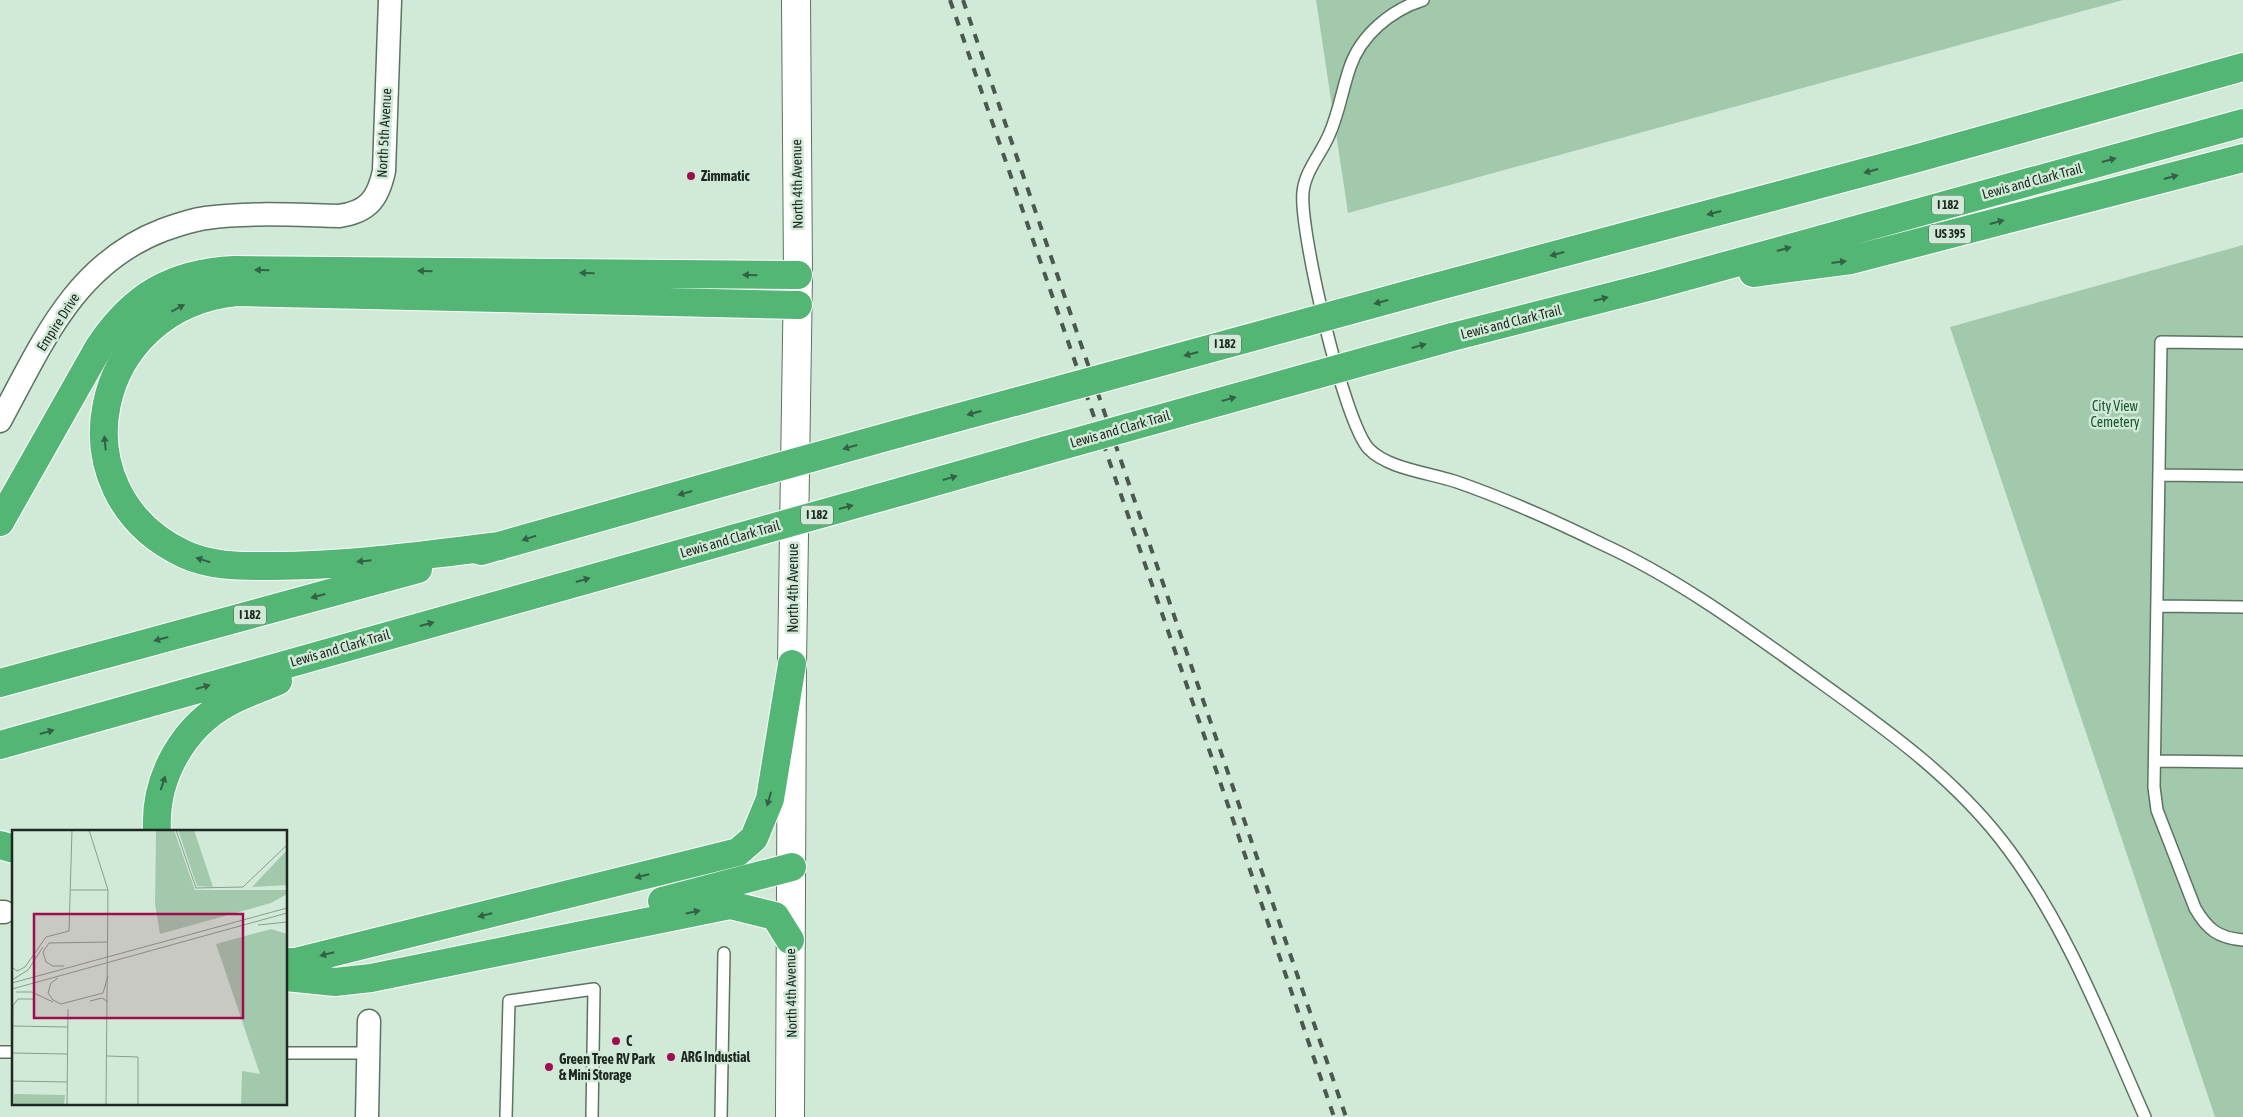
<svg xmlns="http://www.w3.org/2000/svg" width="2243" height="1117" font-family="'Asap Condensed',sans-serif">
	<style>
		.green { fill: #a3c9ad }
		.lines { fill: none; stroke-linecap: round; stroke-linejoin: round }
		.service-casing { stroke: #5c7362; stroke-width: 14 }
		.minor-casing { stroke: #5c7362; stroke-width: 25 }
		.secondary-casing { stroke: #5c7362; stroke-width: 30 }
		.motorway-casing { stroke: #fff; stroke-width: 30 }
		.service { stroke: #fff; stroke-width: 11 }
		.minor { stroke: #fff; stroke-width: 22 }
		.secondary { stroke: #fff; stroke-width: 28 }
		.motorway { stroke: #53b675; stroke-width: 28 }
		.rail { stroke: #4a584e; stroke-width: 4; stroke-dasharray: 9 9; stroke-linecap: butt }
		.motorway-bridge-casing { stroke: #fff; stroke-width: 30; stroke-linecap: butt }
		.motorway-bridge { stroke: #53b675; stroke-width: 28 }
		.oneway { fill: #346143 }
		.poi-dot { fill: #a10c4f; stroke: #d1ead7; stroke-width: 2 }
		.labels { text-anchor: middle; stroke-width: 5; stroke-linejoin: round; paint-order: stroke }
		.shield { fill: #d1ead7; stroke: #546358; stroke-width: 1 }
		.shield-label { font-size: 12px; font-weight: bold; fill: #1f2922 }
		.street-label { font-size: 14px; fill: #1f2922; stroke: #d1ead7 }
		.poi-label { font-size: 14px; font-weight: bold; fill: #1f2922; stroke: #d1ead7; text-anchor: start }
		.park-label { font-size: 14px; fill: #1a5631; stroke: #d1ead7 }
		.inset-road { fill: none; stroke: #8a9d8f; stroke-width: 1 }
		.view { fill: #a10c4f; fill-opacity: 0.15; stroke: #a10c4f; stroke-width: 2.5 }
		.inset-edge { fill: none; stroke: #1f2922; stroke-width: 2.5 }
	</style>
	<rect width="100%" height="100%" fill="#d1ead7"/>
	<path class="green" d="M1316 0H2123L1348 213Z
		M2243 245V1117H2215L1950 327Z"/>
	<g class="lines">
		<defs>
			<path id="service" d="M1423 0C1391 10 1361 35 1350 67 1342 90 1339 113 1329 135 1321 154 1305 171 1303 192 1299 230 1344 423 1369 449 1388 469 1431 473 1457 482 1506 499 1555 521 1602 544 1674 577 1738 623 1802 669 1877 723 1954 775 2009 850 2068 930 2105 1027 2145 1117
				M2243 343 2161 342 2154 787 2157 810 2195 908C2207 929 2218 938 2243 940
				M2159 475 2243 476
				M2157 606 2243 607
				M2155 761 2243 762
				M0 1052H14
				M286 1053H368
				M506 1117 509 1001 594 989 592 1117
				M721 1117 724 953"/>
			<path id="minor" d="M0 421C42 344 74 264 163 230 177 225 191 220 206 218 250 212 295 215 339 216 368 212 378 199 384 171L390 0
				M0 912H4
				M367 1117 369 1021"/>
			<path id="secondary" d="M790 1117 792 664 798 275 796 0"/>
			<path id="motorway" d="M1753 273 1851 260 2243 158
				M1428 289 1918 158 2243 67
				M1452 337 1652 286 2243 123
				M897 434 1022 400
				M903 491 1047 450
				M0 522 99 347C133 296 172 273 234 270L798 275
				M500 546C424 555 349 566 273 566 243 566 212 567 184 554 53 492 91 306 237 292L798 305
				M481 551 732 480
				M0 683 418 569
				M0 745 732 539
				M157 831C154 777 184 725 231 701 246 693 262 688 278 681
				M0 845 14 849
				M662 901 792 867
				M286 962H295L738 852 754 838 770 799 792 664
				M286 977 335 982 371 978 730 905 775 916 790 940"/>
		</defs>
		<use href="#service" class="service-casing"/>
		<use href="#minor" class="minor-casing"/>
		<use href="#secondary" class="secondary-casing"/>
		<use href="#motorway" class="motorway-casing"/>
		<use href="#service" class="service"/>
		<use href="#minor" class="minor"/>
		<use href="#secondary" class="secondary"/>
		<use href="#motorway" class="motorway"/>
		<path class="rail" d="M950 0 1214 764 1334 1117
			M963 0 1346 1117"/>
		<defs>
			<path id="motorway-bridge" d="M1022 400 1428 289
				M1047 450 1452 337
				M732 480 897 434
				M732 539 903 491"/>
		</defs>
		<use href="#motorway-bridge" class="motorway-bridge-casing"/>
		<use href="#motorway-bridge" class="motorway-bridge"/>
	</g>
	<defs><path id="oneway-solid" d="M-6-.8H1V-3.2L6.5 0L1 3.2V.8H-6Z" transform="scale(1.25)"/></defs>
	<g class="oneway">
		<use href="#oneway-solid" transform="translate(2109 160) rotate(-15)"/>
		<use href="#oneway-solid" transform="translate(1871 171) rotate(165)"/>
		<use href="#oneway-solid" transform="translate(2171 177) rotate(-15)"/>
		<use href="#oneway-solid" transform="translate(1714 213) rotate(165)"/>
		<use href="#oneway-solid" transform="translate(1997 222) rotate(-15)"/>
		<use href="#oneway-solid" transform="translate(1784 249) rotate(-15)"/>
		<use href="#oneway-solid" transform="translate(1557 254) rotate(165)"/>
		<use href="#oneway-solid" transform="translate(1839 262) rotate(-7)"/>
		<use href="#oneway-solid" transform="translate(262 270) rotate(-179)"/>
		<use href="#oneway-solid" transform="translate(425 271) rotate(-179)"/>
		<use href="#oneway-solid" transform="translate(587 273) rotate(-179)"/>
		<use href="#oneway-solid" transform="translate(750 275) rotate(-179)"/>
		<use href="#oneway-solid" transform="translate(1601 299) rotate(-14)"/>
		<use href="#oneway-solid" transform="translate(1381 302) rotate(165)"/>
		<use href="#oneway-solid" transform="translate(178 308) rotate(-28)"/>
		<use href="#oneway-solid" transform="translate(1419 346) rotate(-16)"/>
		<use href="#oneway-solid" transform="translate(1191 354) rotate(165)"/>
		<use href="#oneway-solid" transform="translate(1229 399) rotate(-16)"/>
		<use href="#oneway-solid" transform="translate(974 413) rotate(165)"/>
		<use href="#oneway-solid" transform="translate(105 443) rotate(-96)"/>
		<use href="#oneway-solid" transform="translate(850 447) rotate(164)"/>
		<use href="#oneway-solid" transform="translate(950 478) rotate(-16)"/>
		<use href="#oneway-solid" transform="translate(685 493) rotate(164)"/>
		<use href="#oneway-solid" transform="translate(846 507) rotate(-15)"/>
		<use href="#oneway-solid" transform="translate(529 538) rotate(163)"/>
		<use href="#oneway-solid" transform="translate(203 560) rotate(-163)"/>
		<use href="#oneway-solid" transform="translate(364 561) rotate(174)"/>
		<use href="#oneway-solid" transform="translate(583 580) rotate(-16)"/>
		<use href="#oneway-solid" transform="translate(318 596) rotate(165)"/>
		<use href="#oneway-solid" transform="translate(427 624) rotate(-15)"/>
		<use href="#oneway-solid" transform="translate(161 639) rotate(165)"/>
		<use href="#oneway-solid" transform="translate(203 687) rotate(-16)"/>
		<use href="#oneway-solid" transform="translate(47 732) rotate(-16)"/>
		<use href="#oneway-solid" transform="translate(163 783) rotate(-72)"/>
		<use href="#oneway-solid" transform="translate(769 799) rotate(106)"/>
		<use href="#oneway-solid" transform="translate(642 876) rotate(166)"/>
		<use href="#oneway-solid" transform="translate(693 912) rotate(-12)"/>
		<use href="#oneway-solid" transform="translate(485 915) rotate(166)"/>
		<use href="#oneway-solid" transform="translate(327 954) rotate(166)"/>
	</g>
	<g class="poi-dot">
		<circle cx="691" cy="176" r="5"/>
		<circle cx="616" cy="1041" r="5"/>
		<circle cx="671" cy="1057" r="5"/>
		<circle cx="549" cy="1067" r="5"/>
	</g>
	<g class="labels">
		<g class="shield">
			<rect x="1932" y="195.5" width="32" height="19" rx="4"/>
			<rect x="1929" y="224.5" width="42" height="19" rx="4"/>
			<rect x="1209" y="334.5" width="32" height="19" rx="4"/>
			<rect x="801" y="505.5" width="32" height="19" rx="4"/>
			<rect x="234" y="605.5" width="32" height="19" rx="4"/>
		</g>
		<g class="shield-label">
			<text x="1948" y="209">I 182</text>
			<text x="1950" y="238">US 395</text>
			<text x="1225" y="348">I 182</text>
			<text x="817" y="519">I 182</text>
			<text x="250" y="619">I 182</text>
		</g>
		<g class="street-label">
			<text transform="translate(384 133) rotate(-87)" y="5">North 5th Avenue</text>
			<text transform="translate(2032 181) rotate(-15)" y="5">Lewis and Clark Trail</text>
			<text transform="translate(797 184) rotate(-91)" y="5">North 4th Avenue</text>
			<text transform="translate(58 322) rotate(-57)" y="5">Empire Drive</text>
			<text transform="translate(1511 322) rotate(-14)" y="5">Lewis and Clark Trail</text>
			<text transform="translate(1120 429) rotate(-16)" y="5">Lewis and Clark Trail</text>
			<text transform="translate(730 539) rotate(-16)" y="5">Lewis and Clark Trail</text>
			<text transform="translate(793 588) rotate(-90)" y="5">North 4th Avenue</text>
			<text transform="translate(340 648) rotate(-16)" y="5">Lewis and Clark Trail</text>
			<text transform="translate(791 993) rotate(-91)" y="5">North 4th Avenue</text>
		</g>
		<g class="poi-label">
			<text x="701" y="181">Zimmatic</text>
			<text x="626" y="1046">C</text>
			<text x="681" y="1062">ARG Industial</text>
			<text x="559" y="1064">Green Tree RV Park<tspan x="559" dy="16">&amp; Mini Storage</tspan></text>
		</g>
		<g class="park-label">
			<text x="2115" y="411">City View<tspan x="2115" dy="16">Cemetery</tspan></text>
		</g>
	</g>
	<g transform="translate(12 830)">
		<rect width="275" height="275" fill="#d1ead7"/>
		<path d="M144 0H162L183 60H275V64L259 73 148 104 143 74ZM166 0H182L201 57 185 56ZM275 20V55L240 57ZM259 99 275 104V275H229L230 241 248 244 204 114ZM2 264 53 265 52 275H2Z" fill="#a3c9ad"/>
		<path class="inset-road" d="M77 0 96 60 94 275M164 0 184 58 231 57 275 15M59 60H96M246 95 275 92M52 136H41L34 132 31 122 37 113 96 112M0 137 5 141 13 137 34 107 57 101 60 0M46 148 39 153 36 163 41 170 49 174 91 163 96 146M0 150 16 140 31 117M0 153 275 78M0 159 275 83M4 162H20L41 172M78 171 90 168 96 172M1 176 0 251 55 252M0 177 6 169H22M1 196 56 197M0 223 55 224M95 226 126 227V275M55 275 56 179"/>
		<path class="view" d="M22 84H231V188H22Z"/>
		<rect width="275" height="275" class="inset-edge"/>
	</g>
</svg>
